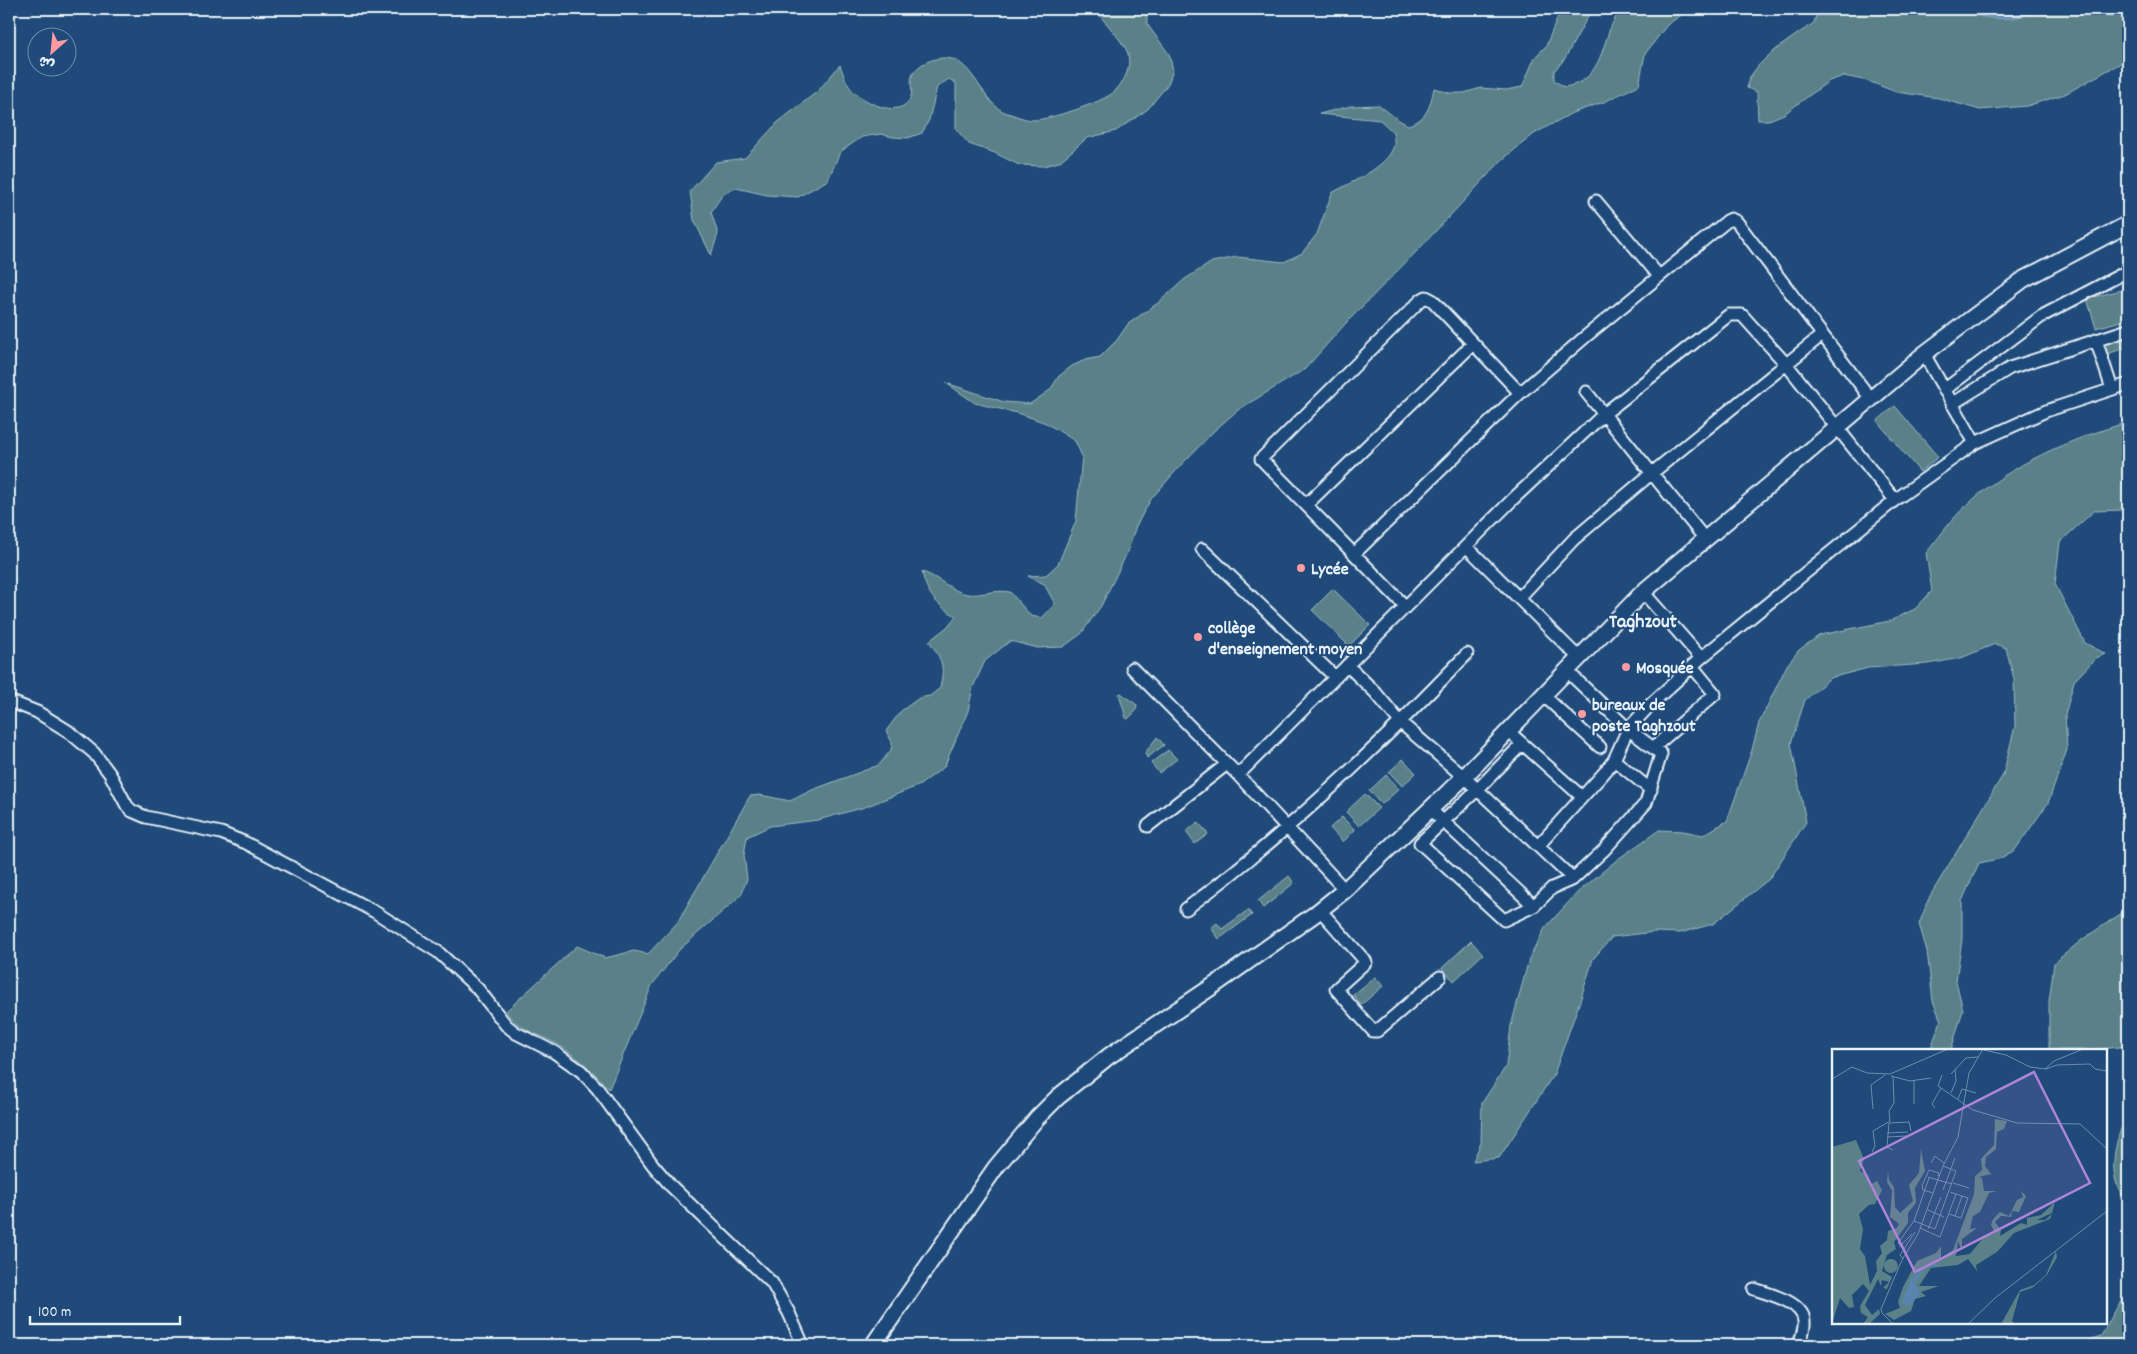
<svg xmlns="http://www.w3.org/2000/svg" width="2137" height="1354" font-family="Dekko,'Playpen Sans Arabic',sans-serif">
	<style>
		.green { fill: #5a8188; stroke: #a1b9c0 }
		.water { fill: #5884ae; stroke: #92b0cc }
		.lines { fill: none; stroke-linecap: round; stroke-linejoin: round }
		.minor-casing { stroke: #e8f1f8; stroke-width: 15 }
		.secondary-casing { stroke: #e8f1f8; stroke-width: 19 }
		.minor { stroke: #1f4a7a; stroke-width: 11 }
		.secondary { stroke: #1f4a7a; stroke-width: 15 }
		.poi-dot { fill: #ff9aa2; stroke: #1f4a7a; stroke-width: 2 }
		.labels { text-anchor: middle; stroke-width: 4; stroke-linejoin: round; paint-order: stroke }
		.poi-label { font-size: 18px; font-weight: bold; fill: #e8f1f8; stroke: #1f4a7a; text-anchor: start }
		.quarter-label { font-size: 20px; font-weight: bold; fill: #e8f1f8; stroke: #1f4a7a }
		.inset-road { fill: none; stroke: #6f8dac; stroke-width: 1 }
		.view { fill: #ac85d9; fill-opacity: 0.15; stroke: #ac85d9; stroke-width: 2.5 }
		.inset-edge { fill: none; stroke: #e8f1f8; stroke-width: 2.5 }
	</style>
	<rect width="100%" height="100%" fill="#1f4a7a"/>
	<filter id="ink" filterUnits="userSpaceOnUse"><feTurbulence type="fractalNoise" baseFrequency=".02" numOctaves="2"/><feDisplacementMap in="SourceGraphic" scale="10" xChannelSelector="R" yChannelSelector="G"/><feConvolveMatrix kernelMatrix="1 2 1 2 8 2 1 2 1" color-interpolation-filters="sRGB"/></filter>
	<g filter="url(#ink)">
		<path class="green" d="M1094 9H1150L1147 15V24L1169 54 1173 70 1168 84 1148 109 1116 131 1087 138 1059 162 1043 166 1019 165 995 153 969 144 956 129V83L949 79 937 87 929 120 922 133 908 138 893 137 881 134 862 137 840 152 828 180 798 197 767 195 736 188 723 194 711 212 718 234 711 255 694 220 690 191 716 162 745 158 777 123 818 91 840 65C843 73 847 86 854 92 867 103 895 117 908 102 915 93 909 86 912 76 916 64 935 57 947 58 975 61 982 105 1007 113 1015 115 1025 120 1033 120 1048 120 1105 102 1115 91 1125 81 1131 68 1128 54 1126 45 1101 17 1094 9Z
			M1561 9H1592L1564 60 1554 71V80L1564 87C1594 83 1600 59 1608 34 1611 25 1616 17 1620 9H1690L1667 25 1645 54 1639 85 1604 102 1572 113 1534 134 1502 160 1417 251 1346 323 1305 369 1238 410 1215 430 1181 465 1151 499 1136 526 1127 553 1101 606 1081 634 1063 647 1038 648 1010 641 985 661 973 687 968 711 944 767 920 785 865 807 818 820 770 826 747 837 744 855 747 879 741 895 679 950 652 985 609 1089C593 1071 576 1055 555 1043 535 1032 520 1031 506 1011L577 946 605 958 634 951 648 954 677 923 750 796 760 795 790 801 812 790 879 765 891 750 892 742 886 731 901 711 919 698 930 696 940 688C945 665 942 660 929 641L947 627 956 616C937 606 926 593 922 572 937 576 953 592 967 594 982 596 994 589 1010 592L1031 616 1042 618 1055 604 1044 584 1028 576 1046 575 1058 564 1076 521 1082 456 1075 441 1046 423 1021 414 975 403 946 383 1004 402 1030 404 1050 390 1059 376 1072 366 1085 360 1100 357 1117 340 1128 324 1158 303 1185 279 1212 262 1237 257 1284 262 1302 253 1317 234 1332 193C1349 183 1389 167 1394 145 1395 141 1393 136 1393 132L1380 120 1319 114 1351 106 1379 105 1397 119 1408 125C1428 119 1430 106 1434 88L1449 93H1464L1481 88 1506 90 1522 87 1535 57 1546 46Z
			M1814 9H2128V59L2065 94 2027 106 1980 110 1939 98 1896 92 1868 81 1844 76 1829 81 1784 114 1769 120H1758L1757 92 1747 88C1748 64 1795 36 1814 23L1816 15Z
			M2128 288V319L2096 328 2087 299Z
			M2128 337V344L2125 346V348L2107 354 2104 344Z
			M1895 406 1938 457 1920 472 1877 421Z
			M2128 422V512L2122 510 2094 511 2060 542 2055 584 2085 643 2106 654 2096 658 2074 681 2065 715 2067 750 2048 803 2015 850 1999 859 1979 863 1962 901V939L1956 981 1963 1010 1951 1050H1930L1941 1021 1933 1001 1927 951 1919 924 1930 896 2003 775 2015 726 2014 679 2006 648 1995 644 1961 658 1928 664 1868 668 1830 678 1805 700 1791 743 1806 822 1769 879 1713 924 1680 933 1655 932 1612 937 1593 959 1581 998 1554 1074 1499 1158 1473 1161 1481 1143 1482 1103 1506 1066 1511 1026 1529 959 1545 928 1578 892 1618 859 1659 830 1683 831 1703 835 1727 821 1752 750 1759 723 1787 665 1799 650 1820 635 1890 621 1915 609 1932 591 1926 553C1939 538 1951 519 1966 506 2011 463 2069 440 2128 422Z
			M1333 589 1370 625 1349 646 1312 610Z
			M1121 693 1137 705 1136 711 1128 719 1126 718 1119 694Z
			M1157 737 1164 745 1147 758 1145 753Z
			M1168 750 1177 759 1159 773 1151 763Z
			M1403 759 1416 773 1402 786 1389 772Z
			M1386 775 1399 789 1382 804 1369 791Z
			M1365 794 1379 808 1359 826 1346 812Z
			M1342 817 1355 830 1343 842 1330 828Z
			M1198 822 1208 834 1195 844 1186 832Z
			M1289 876 1294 883 1263 908 1258 901Z
			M2128 906V1046L2092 1050H2049V1002L2054 963 2083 939 2122 913Z
			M1248 910 1252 915 1219 939 1211 928 1217 923 1222 929Z
			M1471 941 1483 954 1454 981 1442 968Z
			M1375 977 1383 986 1361 1005 1353 995Z
			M2128 1112V1202C2104 1178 2115 1140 2128 1112Z
			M2128 1288V1345H2075V1344L2101 1336Z"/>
		<path class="water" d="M1963 9H2046C2019 19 1990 24 1963 9Z"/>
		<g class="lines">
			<defs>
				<path id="minor" d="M1596 201 1659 276
					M2096 340 2112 389
					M1924 354 1975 443
					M1944 390 2042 316 2128 271
					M1586 392 1705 539
					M1952 404 2010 368 2128 330
					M1306 505 1473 344
					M1466 546 1578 657
					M1202 549 1335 677
					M1354 554 1520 393 1585 337 1727 221 1731 219 1737 222 1871 399
					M1643 592 1701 658
					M1519 598 1574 539 1652 473 1822 335
					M1405 606 1261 459 1421 300 1426 297 1432 300 1520 393
					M1347 665 1375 692 1401 723 1464 777 1573 879
					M1132 668 1238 775
					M1543 695 1600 747
					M9 701 37 712 68 731 94 753 110 774 127 806 132 811 146 817 221 833 246 843 375 912 438 952 477 988 506 1025 516 1033 554 1052 581 1071 597 1088 653 1165 671 1186 772 1283 789 1313 803 1345
					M1508 731 1582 797
					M1522 744 1477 790 1420 843 1504 920 1534 906 1552 888 1573 879 1604 850 1646 803 1661 754 1628 729 1566 670
					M1653 748 1715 694 1692 666
					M1614 760 1651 790
					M1430 809 1534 906
					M1148 826 1227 764
					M1538 846 1604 773 1614 760 1628 729 1652 703 1701 658 1895 500 1975 443 2046 411 2128 384
					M1345 890 1238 775 1513 499 1604 414 1729 315H1742L1787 365 1895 500
					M1186 909C1288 833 1379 746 1467 654
					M1320 910 1366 962 1336 989 1373 1031H1377L1440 977
					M1754 1289C1769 1294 1804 1302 1804 1322 1805 1329 1801 1338 1799 1345"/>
				<path id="secondary" d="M873 1345 996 1167 1037 1118 1058 1097 1109 1056 1216 984 1315 914 1345 890 1464 777 1643 592 1924 354 2024 279 2128 224"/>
			</defs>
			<use href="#minor" class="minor-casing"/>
			<use href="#secondary" class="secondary-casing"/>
			<use href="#minor" class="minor"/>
			<use href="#secondary" class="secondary"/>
		</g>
	</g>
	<g class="poi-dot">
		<circle cx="1301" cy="568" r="5"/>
		<circle cx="1198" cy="637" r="5"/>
		<circle cx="1626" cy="667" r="5"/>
		<circle cx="1582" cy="714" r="5"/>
	</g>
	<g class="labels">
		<g class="poi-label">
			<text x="1311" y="574">Lycée</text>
			<text x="1208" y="633">collège<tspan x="1208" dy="21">d'enseignement moyen</tspan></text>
			<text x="1636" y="673">Mosquée</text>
			<text x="1592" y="710">bureaux de<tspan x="1592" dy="21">poste Taghzout</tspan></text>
		</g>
		<g class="quarter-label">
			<text x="1643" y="627">Taghzout</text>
		</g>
	</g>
	<g transform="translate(1832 1049)">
		<rect width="275" height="275" fill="#1f4a7a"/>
		<path d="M163 70 175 72 172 80 165 83 164 100 154 108 153 117 159 125 147 128 150 129 152 142H165L157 144 148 163 141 167 138 180 145 179 130 190V202L126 192 124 207 138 205 151 189 163 184 159 176 161 170 168 163 177 167 185 151 191 148 189 142 194 147 187 163 180 162 179 168 169 167 163 173 169 181 168 187 189 174 195 176V169L209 166 223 153 220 164 205 171H213L220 165 218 170 182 184 165 203 144 216 145 222 136 210 126 216 99 219 87 237H107L89 243 94 247 83 250 79 262 62 271 53 265 68 259 66 253 71 238 85 212 104 204 109 197V209L121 201 142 145 143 127 150 121 149 110 162 96ZM24 91 32 110 28 122 36 126 38 136 45 132 50 141 43 155 37 156 27 165 31 180 28 200 33 207 38 236 45 222 44 212 50 204 48 197 55 191 56 182 65 179 67 175 58 168 60 142 55 133 56 122 57 131 62 138 63 158 68 164 81 152 77 136 87 124 89 100 93 122 83 139 84 154 76 164V174L62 193 64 200 55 206 50 222 60 228 55 240 51 239 57 233 50 231 49 237 46 230 33 256 40 266 47 260 48 265 37 275H31L36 268 29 264 28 257 37 242 31 235 20 246 22 258 17 259 8 249 0 275V98ZM224 202 225 208 215 226 200 239 188 243 180 272 183 275H169L188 241 202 236 214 226ZM52 217a7 7 0 1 1 14 0a7 7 0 1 1-14 0Z" fill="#5a8188"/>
		<path d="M96 215H106L109 216 93 218 83 236 88 241 87 246 77 257 69 255 79 230Z" fill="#5884ae"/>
		<path class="inset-road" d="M152 1 174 6 198 18 214 20 225 16 258 15 263 20 275 22M213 20 222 12 251 0M119 25 134 9 146 8M110 26 106 37 141 61 185 74 248 75 275 100M59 27 78 32 99 29M0 30 20 18 35 24 58 25 116 0M82 32V55M119 44 124 32 123 20M126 50 130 40 144 44M103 59 100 55 109 39M41 60 39 36 53 26M55 84 76 83M55 88 74 87M61 101 55 98 57 74 77 73 79 82M40 103 43 97 41 82 58 72 57 62 62 54 61 27M99 114 103 107 112 114M96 128 120 135M121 134 137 139M111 141 123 109M101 144 91 141 90 137 97 121 107 124 106 127M96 161 112 168M117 165 129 169 136 149 118 143M123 167 130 147M82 172 103 180 124 122 111 117M88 179 108 188 124 145M96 180 109 148M67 198 80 185M75 204 66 194 82 172 97 129M71 210 68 206 83 183M61 275 50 264 49 260 70 211 86 185 111 117 126 88 137 24 151 0M136 275 163 249 275 162"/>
		<path class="view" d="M202 23 258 134 83 223 27 112Z"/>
		<rect width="275" height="275" class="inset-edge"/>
	</g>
	<rect width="2137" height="1354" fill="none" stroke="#1f4a7a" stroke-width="30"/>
	<rect x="15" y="15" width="2107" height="1324" fill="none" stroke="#e8f1f8" stroke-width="2" filter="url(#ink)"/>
	<g transform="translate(52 52) rotate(207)"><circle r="24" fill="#1f4a7a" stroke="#6f8dac"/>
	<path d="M0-4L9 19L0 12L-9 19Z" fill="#ff9aa2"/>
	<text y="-8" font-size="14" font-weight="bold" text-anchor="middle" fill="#e8f1f8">ش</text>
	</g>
	<path d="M30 1316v8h150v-8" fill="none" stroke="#e8f1f8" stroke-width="2.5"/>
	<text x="38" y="1316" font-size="15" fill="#e8f1f8" stroke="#1f4a7a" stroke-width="4" paint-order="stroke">100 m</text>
</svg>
